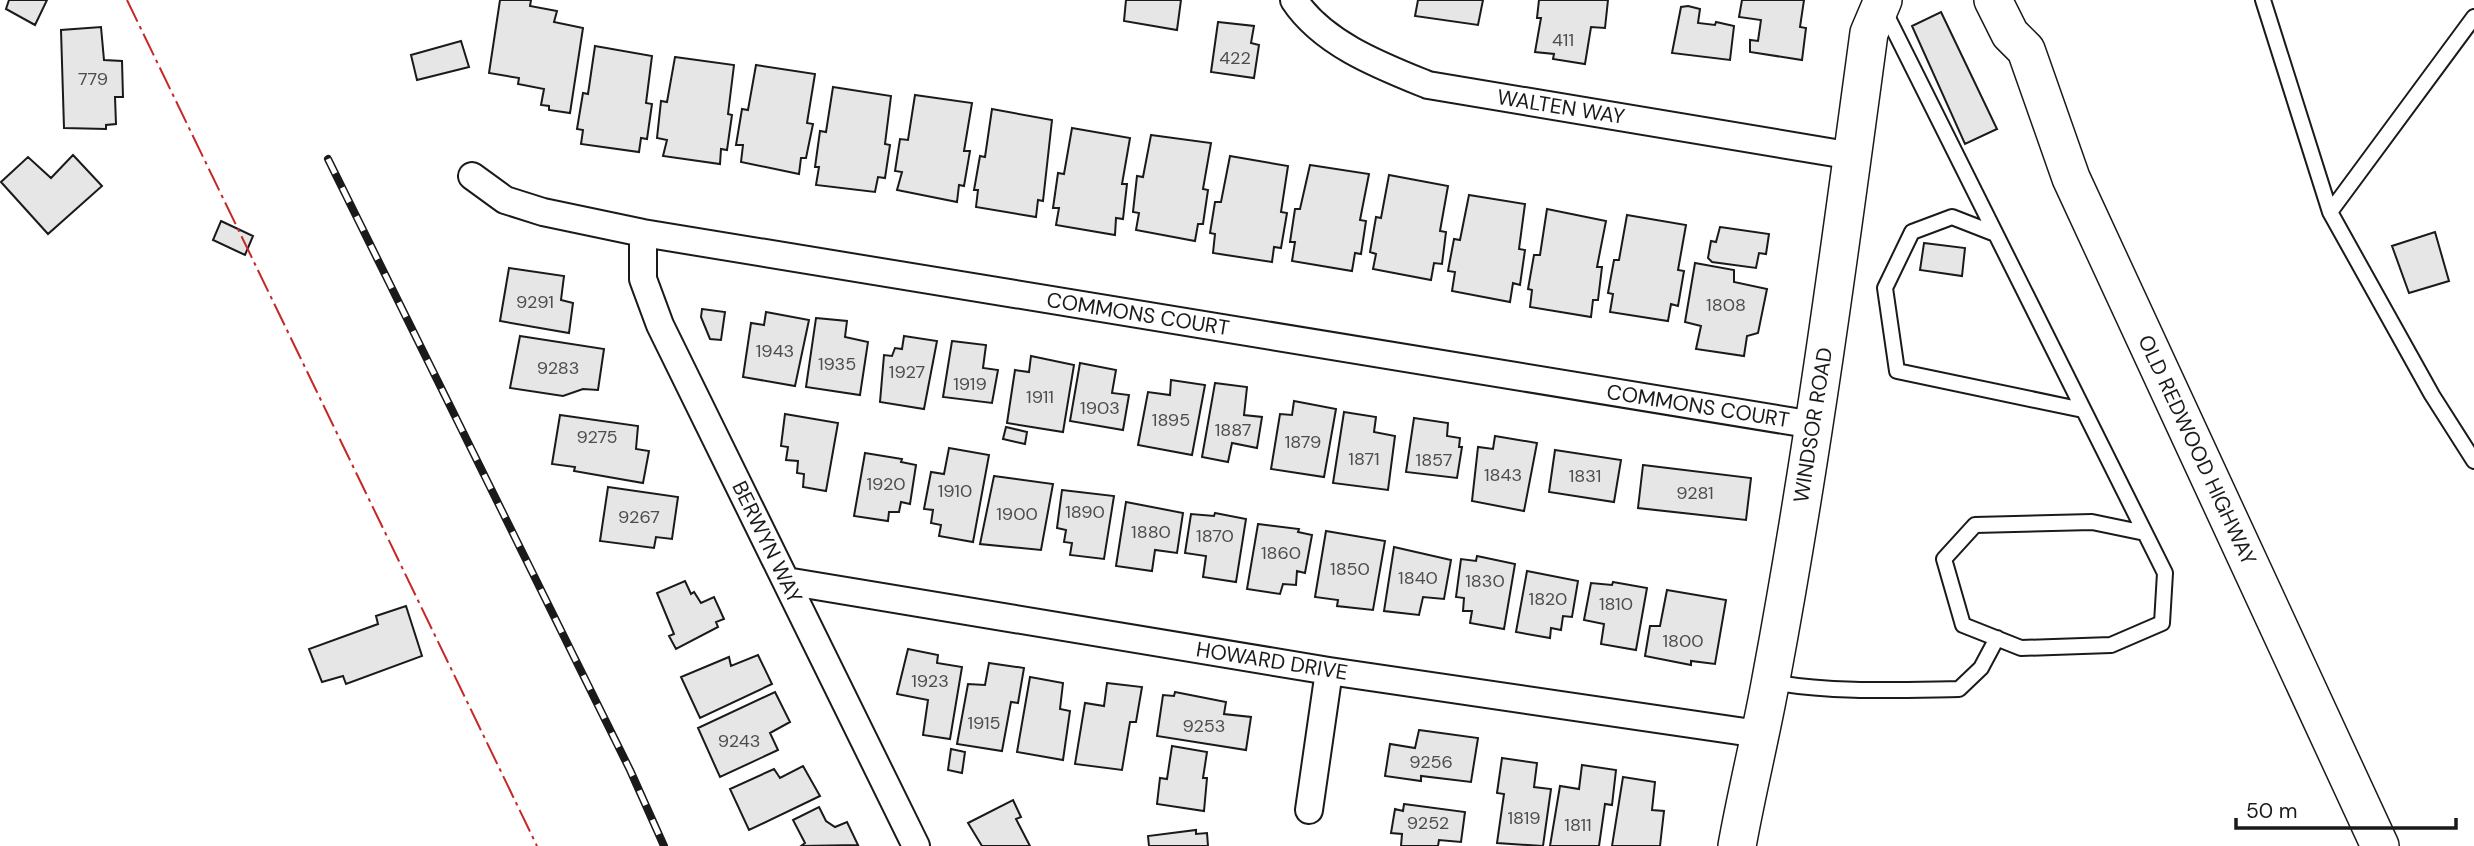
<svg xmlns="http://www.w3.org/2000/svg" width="2474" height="846" font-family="'DM Sans',sans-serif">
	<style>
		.building { fill: #e6e6e6; stroke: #1a1a1a; stroke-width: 2 }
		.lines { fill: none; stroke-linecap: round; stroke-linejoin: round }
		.service-casing { stroke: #1a1a1a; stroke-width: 18 }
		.minor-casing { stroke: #1a1a1a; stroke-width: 30 }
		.secondary-casing { stroke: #1a1a1a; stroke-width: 40 }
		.service { stroke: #fff; stroke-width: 14 }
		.minor { stroke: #fff; stroke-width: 26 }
		.secondary { stroke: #fff; stroke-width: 37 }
		.rail-casing { stroke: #1a1a1a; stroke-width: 8 }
		.rail { stroke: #fff; stroke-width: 5; stroke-dasharray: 16; stroke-linecap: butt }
		.power { stroke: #c62828; stroke-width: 2; stroke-dasharray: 24 5 3.5 5; stroke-linecap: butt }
		.labels { text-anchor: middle; stroke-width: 5; stroke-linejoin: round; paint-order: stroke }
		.number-label { font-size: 18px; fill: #4d4d4d }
		.street-label { font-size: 21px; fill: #1a1a1a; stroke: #fff }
	</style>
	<rect width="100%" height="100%" fill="#fff"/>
	<path class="building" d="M9 0H47L35 25 6 9Z
		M500 0H531L530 6 557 11 554 22 583 28 570 113 549 110V106L541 105 544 89 518 84 519 78 489 73Z
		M1126 0H1181L1177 30 1124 21Z
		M1418 0H1483L1478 25 1415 16Z
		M1539 0H1608L1605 28 1591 27 1585 64 1553 59 1554 54 1535 52 1541 18H1537Z
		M1742 0H1804L1800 27 1806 28 1802 60 1750 52V40L1758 41 1761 20 1739 17Z
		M1688 6 1700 9 1698 23 1715 25 1716 22 1734 26 1730 60 1672 53 1681 7Z
		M1941 12 1997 129 1965 144 1912 26Z
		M1218 22 1254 26 1251 43 1259 45 1254 78 1211 72Z
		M101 27 104 60 122 61 123 97H115L116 124 106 125V129L64 128 61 30Z
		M461 41 469 67 417 80 411 55Z
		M595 46 652 56 646 103 652 104 647 139 641 138 639 152 581 144 583 130 577 129 583 93 588 94Z
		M675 57 734 65 728 114 732 115 727 150 721 149 720 164 663 156 667 140 657 138 661 101 667 102Z
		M756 65 815 74 807 123 813 124 806 158H801L799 174 741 162 743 145H736L742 109 748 110Z
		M833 87 891 96 885 144 890 145 885 178 878 177 875 192 816 185 819 167H815L820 131 826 132Z
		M915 95 972 103 964 151H970L964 186 959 185 957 202 897 190 902 172 895 171 900 139 908 140Z
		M992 109 1052 120 1043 201 1038 200 1036 217 976 207 978 190H974L980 156 985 157Z
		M1072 128 1130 138 1122 184H1127L1123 219 1116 218 1115 235 1056 225 1059 208H1053L1058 173 1064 174Z
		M1151 135 1211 143 1203 189 1208 190 1203 224H1198L1195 241 1136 230 1139 213 1133 212 1137 176 1143 177Z
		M73 155 102 186 48 234 1 182 28 157 51 178Z
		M1230 156 1288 166 1281 212 1287 213 1281 248 1274 247 1272 262 1213 253 1215 234 1210 233 1215 202H1221Z
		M1310 165 1369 174 1360 220 1366 221 1361 254 1355 253 1352 271 1292 261 1295 242H1290L1295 209H1300Z
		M1389 175 1448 186 1440 231 1446 232 1442 264 1434 263 1431 280 1373 269 1376 254 1370 252 1376 217 1381 218Z
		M1469 195 1525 204 1519 249 1525 250 1520 285 1513 283 1510 302 1452 291 1455 272 1448 271 1454 239 1460 240Z
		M1547 209 1606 221 1597 267H1602L1598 300H1593L1591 317 1530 307 1532 290 1528 289 1534 255H1540Z
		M1627 215 1686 225 1678 270 1684 271 1678 306 1671 304 1668 321 1610 312 1613 294 1608 293 1614 260H1619Z
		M221 221 253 236 245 255 213 240Z
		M1720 227 1769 234 1766 254 1759 253 1756 268 1712 262 1708 258 1711 241 1716 242Z
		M2435 232 2449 281 2409 293 2392 246Z
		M1924 243 1965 248 1962 276 1920 270Z
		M1695 263 1734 270V282L1767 289 1758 333 1747 336 1744 356 1696 349 1701 326 1685 322Z
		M509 268 564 276 561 300 573 303 569 333 500 321Z
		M702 309 725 312 721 340 710 339 701 317Z
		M766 312 809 320 795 386 743 377 751 323 764 325Z
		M816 318 847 321 845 337 868 342 860 395 806 387Z
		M520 336 604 349 598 390 583 389 563 396 510 388Z
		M904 336 937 341 924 409 880 402 884 355 892 356 895 348 902 349Z
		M952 341 986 345 983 368 998 370 992 403 943 397Z
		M1031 356 1074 365 1063 432 1007 423 1015 370 1029 372Z
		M1080 363 1116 370 1112 393 1129 395 1123 430 1070 421Z
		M1171 380 1205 385 1192 455 1138 445 1148 392 1170 395Z
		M1215 383 1247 387 1244 415 1262 417 1257 448 1232 443 1228 462 1202 457Z
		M1294 401 1336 409 1324 477 1271 469 1280 414 1292 415Z
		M1344 412 1376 417 1374 432 1395 436 1388 490 1333 483Z
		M785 414 838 423 826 491 803 487 804 474 797 473 798 461 786 460 788 447 781 446Z
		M560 415 638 426 636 449 649 451 643 483 574 471 575 467 552 464Z
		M1414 418 1448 423 1447 436 1460 438 1459 447H1462L1457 478 1406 472Z
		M1006 427 1027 432 1025 444 1003 439Z
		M1495 436 1537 443 1524 511 1472 501 1478 447 1493 449Z
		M949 448 989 455 973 542 939 536 941 525 931 523 933 510 924 509 931 472 944 474Z
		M1555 450 1621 460 1614 502 1549 492Z
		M865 453 902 459 901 462 916 465 910 504 901 502 899 512H889L888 521 854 516Z
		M1643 465 1751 478 1746 520 1638 508Z
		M994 476 1053 484 1041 550 980 544Z
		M608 487 678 497 672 539 656 537 654 548 600 541Z
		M1062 490 1114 496 1104 559 1070 555 1072 543 1064 542 1066 530 1057 528Z
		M1126 502 1183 513 1177 553 1155 550 1152 571 1116 566Z
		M1215 513 1246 519 1236 582 1203 577 1206 556 1185 553 1191 514 1214 516Z
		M1258 524 1299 529 1298 532 1312 535 1305 573 1297 571 1296 585 1283 584 1280 594 1247 589Z
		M1326 531 1385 541 1373 610 1337 606 1338 600 1315 597Z
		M1394 547 1451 560 1444 599 1423 597 1419 615 1384 611Z
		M1477 556 1515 564 1504 629 1470 623 1472 611H1463L1464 598 1456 597 1461 559 1476 561Z
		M1527 571 1578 581 1572 617 1563 616 1561 630 1551 628 1550 638 1516 632Z
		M685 581 691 594 694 592 701 603 714 597 724 619 716 622 718 627 676 649 669 636 674 634 657 593Z
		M1613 582 1647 588 1636 650 1601 644 1604 624 1584 620 1591 583 1612 585Z
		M1667 590 1726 600 1715 664 1691 661V665L1645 656 1650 626H1660Z
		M406 606 422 656 346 684 343 676 322 682 309 649 378 624 376 616Z
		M908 649 938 655 937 663 962 667 950 739 923 735 928 700 897 694Z
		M758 655 772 684 700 718 681 677 729 657 731 666Z
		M989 663 1024 668 1018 703 1011 702 1002 751 957 744 968 684 985 685Z
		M1030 677 1063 683 1060 709 1070 711 1063 760 1017 752Z
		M1107 683 1142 687 1136 722H1130L1122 770 1075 764 1085 703 1104 706Z
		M775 692 790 722 770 733 778 750 720 777 698 728Z
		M1175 692 1226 702 1224 714 1251 717 1246 750 1157 736 1163 695 1174 696Z
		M1419 730 1478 738 1471 782 1421 776V781L1385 776 1390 744 1415 748Z
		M1172 746 1207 752 1203 778H1207L1204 811 1157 804 1160 778 1167 779Z
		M951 749 965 752 962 773 948 770Z
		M1502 758 1537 763 1534 787 1551 789 1543 846 1497 843 1504 794 1497 793Z
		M1582 765 1616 770 1612 805 1605 804 1599 846H1550L1560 786 1579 789Z
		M803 766 820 796 749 830 730 789 774 769 780 778Z
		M1623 777 1655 782 1652 810 1664 811 1660 846H1612Z
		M1013 800 1021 817 1016 819 1030 846H982L968 823Z
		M1404 804 1465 812 1461 842 1439 840 1438 846H1401L1402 834 1391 833 1395 809 1403 811Z
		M819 807 826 821 835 827 847 822 858 845 801 846 805 843 793 820Z
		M1196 830V834L1207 833 1208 846H1149L1148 836Z"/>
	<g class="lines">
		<defs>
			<path id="service" d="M2263 0 2330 212 2432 395 2474 461
				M1884 10 2165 573 2162 623 2111 645 2021 648 1963 625 1944 559 1975 525 2092 522 2145 533
				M2330 212 2474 17
				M1993 233 1952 217 1912 232 1885 288 1897 371 2083 410
				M1772 682C1833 693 1898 690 1959 689L1981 668 1997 638"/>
			<path id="minor" d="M1294 0C1323 44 1381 66 1428 85L1853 156
				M472 176 505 200 543 212 643 233 1814 425
				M643 233V279L660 325 916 846
				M786 581 1329 671 1759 734
				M1309 810 1329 671"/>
			<path id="secondary" d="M1993 0 2010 34 2026 50 2071 178 2380 846
				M1737 846C1747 790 1761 735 1771 679 1811 465 1840 249 1869 33L1883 0"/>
		</defs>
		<use href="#service" class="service-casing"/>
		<use href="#minor" class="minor-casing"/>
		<use href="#secondary" class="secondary-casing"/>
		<use href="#service" class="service"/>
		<use href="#minor" class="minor"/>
		<use href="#secondary" class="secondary"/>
		<defs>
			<path id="rail" d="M328 159 630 770 664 846"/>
		</defs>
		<use href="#rail" class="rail-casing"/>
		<use href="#rail" class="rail"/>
		<path class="power" d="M127 0 537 846"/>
	</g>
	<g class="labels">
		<g class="number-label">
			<text x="1563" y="46">411</text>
			<text x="1235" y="64">422</text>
			<text x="93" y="85">779</text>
			<text x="535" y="308">9291</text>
			<text x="1726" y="311">1808</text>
			<text x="775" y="357">1943</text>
			<text x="837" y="370">1935</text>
			<text x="558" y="374">9283</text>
			<text x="907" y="378">1927</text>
			<text x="970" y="390">1919</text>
			<text x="1040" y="403">1911</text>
			<text x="1100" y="414">1903</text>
			<text x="1171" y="426">1895</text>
			<text x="1233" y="436">1887</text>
			<text x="597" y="443">9275</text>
			<text x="1303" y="448">1879</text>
			<text x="1364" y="465">1871</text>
			<text x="1434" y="466">1857</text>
			<text x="1503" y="481">1843</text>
			<text x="1585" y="482">1831</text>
			<text x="886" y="490">1920</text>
			<text x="955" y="497">1910</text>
			<text x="1695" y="499">9281</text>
			<text x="1085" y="518">1890</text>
			<text x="1017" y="520">1900</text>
			<text x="639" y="523">9267</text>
			<text x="1151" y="538">1880</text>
			<text x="1215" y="542">1870</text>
			<text x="1281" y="559">1860</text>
			<text x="1350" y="575">1850</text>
			<text x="1418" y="584">1840</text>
			<text x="1485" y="587">1830</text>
			<text x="1548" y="605">1820</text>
			<text x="1616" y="610">1810</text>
			<text x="1683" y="647">1800</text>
			<text x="930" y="687">1923</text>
			<text x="984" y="729">1915</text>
			<text x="1204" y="732">9253</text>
			<text x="739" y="747">9243</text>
			<text x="1431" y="768">9256</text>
			<text x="1524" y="824">1819</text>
			<text x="1428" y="829">9252</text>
			<text x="1578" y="831">1811</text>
		</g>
		<g class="street-label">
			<text transform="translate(1561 107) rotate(9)" y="7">WALTEN WAY</text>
			<text transform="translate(1138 314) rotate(9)" y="7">COMMONS COURT</text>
			<text transform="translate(1698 406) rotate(9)" y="7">COMMONS COURT</text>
			<text transform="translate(1813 425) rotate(-81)" y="7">WINDSOR ROAD</text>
			<text transform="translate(2197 450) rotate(65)" y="7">OLD REDWOOD HIGHWAY</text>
			<text transform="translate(767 542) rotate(64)" y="7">BERWYN WAY</text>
			<text transform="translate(1272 661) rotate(9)" y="7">HOWARD DRIVE</text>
		</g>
	</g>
	<path d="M2236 818v10h220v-10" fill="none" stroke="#1a1a1a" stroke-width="3.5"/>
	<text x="2246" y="818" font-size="21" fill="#1a1a1a" stroke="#ffffff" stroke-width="5" paint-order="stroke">50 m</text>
</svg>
